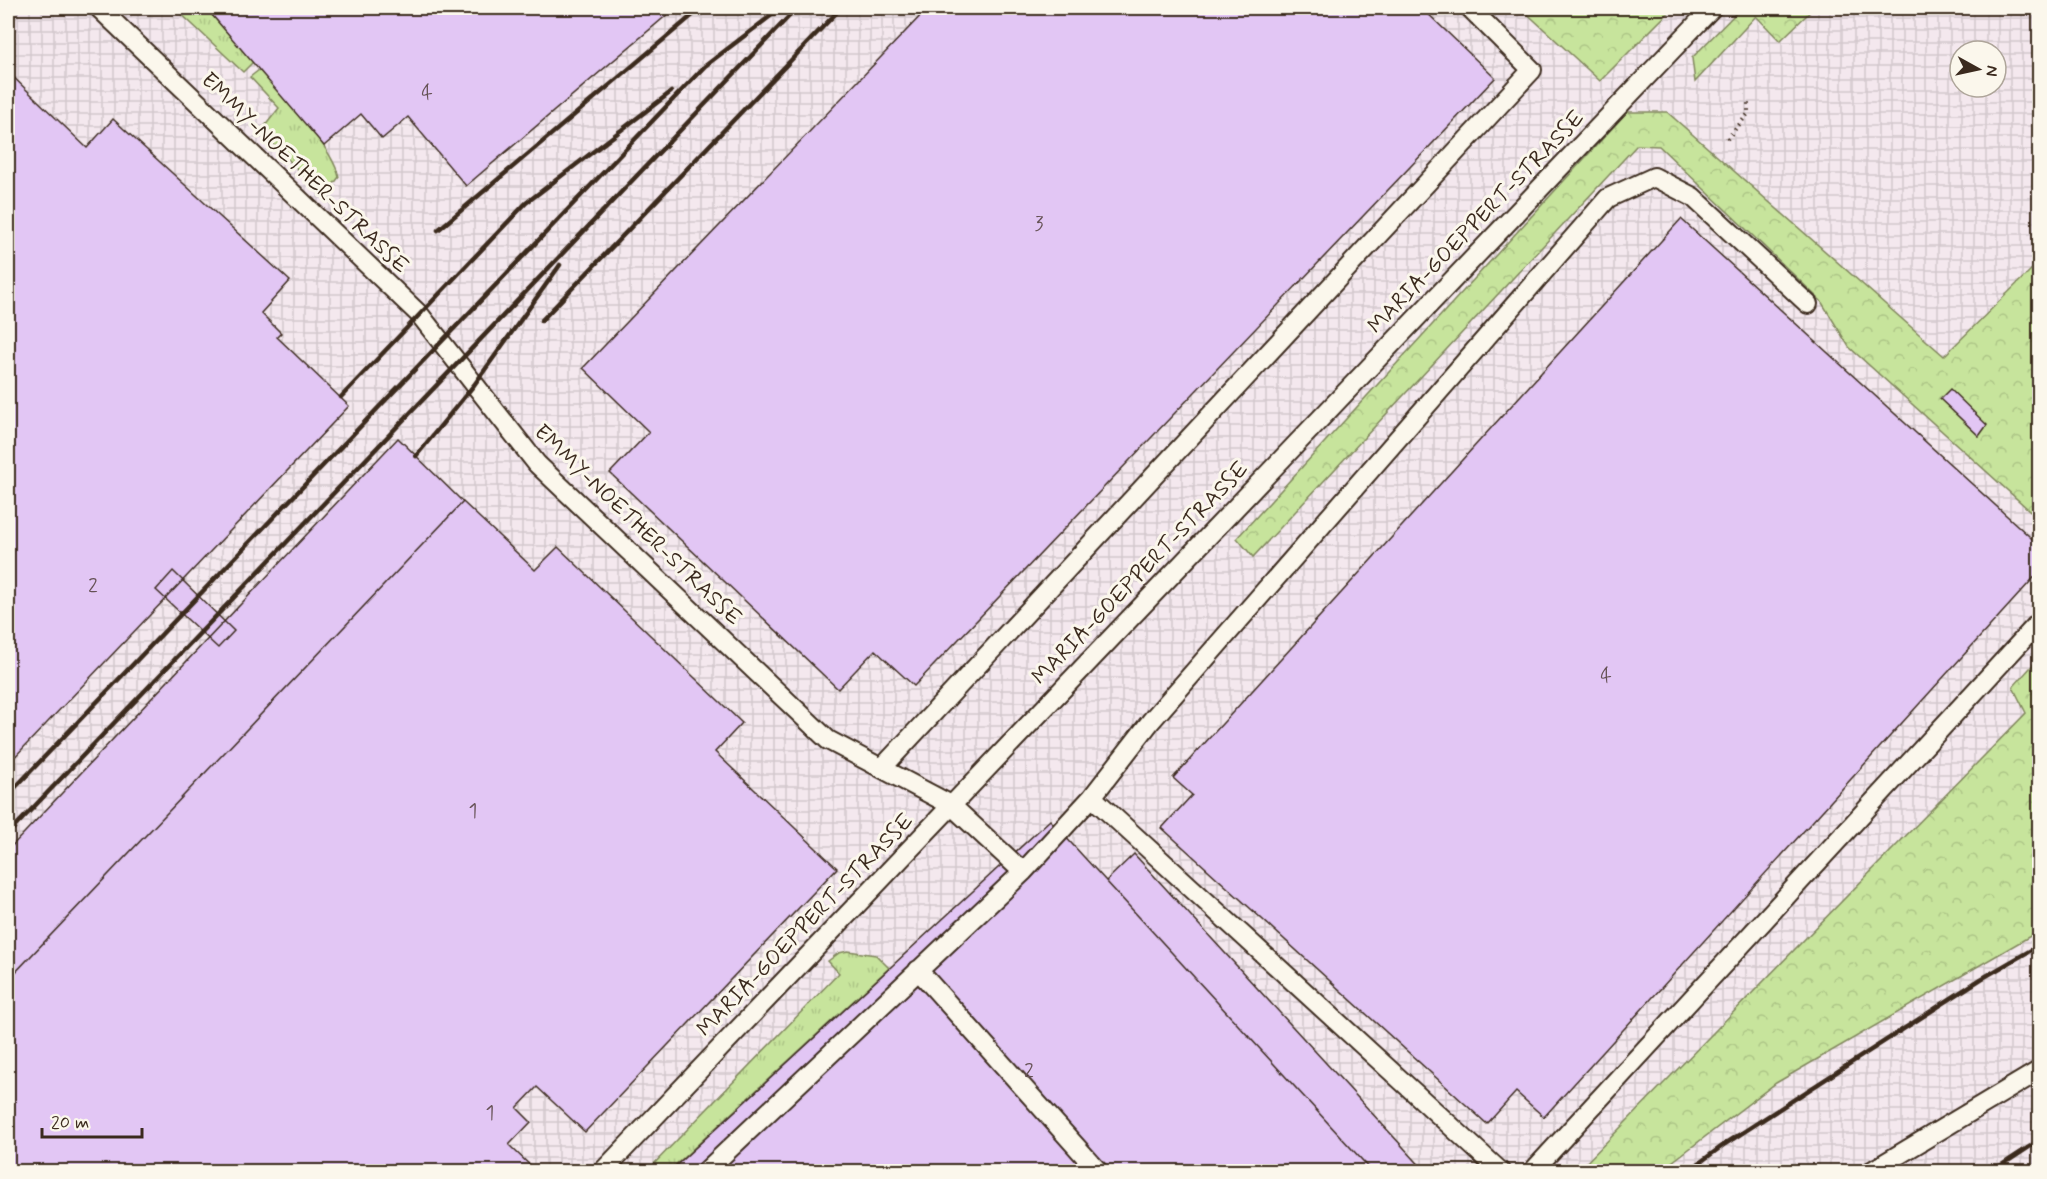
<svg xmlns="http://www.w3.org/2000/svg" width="2047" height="1179" font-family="Mynerve,sans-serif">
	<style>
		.industrial { fill: url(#industrial-grid); fill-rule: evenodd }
		.grass { fill: url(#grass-tufts); stroke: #81875d; stroke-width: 1.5 }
		.forest { fill: url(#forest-crowns); stroke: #81875d; stroke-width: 1.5 }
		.building { fill: #e2c6f4; stroke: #3b2a1e; stroke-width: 1.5 }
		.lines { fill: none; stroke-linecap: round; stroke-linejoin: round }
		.lane-casing { stroke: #3b2a1e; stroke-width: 22 }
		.path { stroke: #3b2a1e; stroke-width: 4; stroke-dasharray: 1.5 4.5; stroke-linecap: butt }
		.lane { stroke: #fbf7ec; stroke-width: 18 }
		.rail { stroke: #3b2a1e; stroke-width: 4.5 }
		.labels { text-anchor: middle; stroke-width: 6; stroke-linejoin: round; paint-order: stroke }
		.number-label { font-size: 20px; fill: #655154 }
		.street-label { font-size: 22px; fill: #3b2a1e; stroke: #fbf7ec }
	</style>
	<defs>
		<pattern id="industrial-grid" width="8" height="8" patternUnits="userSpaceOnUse" patternTransform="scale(1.5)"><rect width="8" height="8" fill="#f4e8ee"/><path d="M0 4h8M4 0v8" fill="none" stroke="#d2c7cc"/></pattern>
		<pattern id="grass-tufts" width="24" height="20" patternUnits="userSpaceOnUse" patternTransform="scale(1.5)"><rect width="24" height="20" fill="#c7e49c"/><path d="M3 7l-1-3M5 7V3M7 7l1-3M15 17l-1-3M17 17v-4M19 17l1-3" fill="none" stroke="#acc486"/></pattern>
		<pattern id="forest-crowns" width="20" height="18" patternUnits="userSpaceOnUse" patternTransform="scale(1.5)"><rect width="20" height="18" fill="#c7e49c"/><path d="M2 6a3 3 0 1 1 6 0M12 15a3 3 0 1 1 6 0" fill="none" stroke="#acc486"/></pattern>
	</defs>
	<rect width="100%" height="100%" fill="#fbf7ec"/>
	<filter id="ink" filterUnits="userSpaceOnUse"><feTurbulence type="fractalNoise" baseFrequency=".0167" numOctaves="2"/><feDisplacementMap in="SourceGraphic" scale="12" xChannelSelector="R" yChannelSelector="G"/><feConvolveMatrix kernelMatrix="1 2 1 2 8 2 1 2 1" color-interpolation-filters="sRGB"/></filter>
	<g filter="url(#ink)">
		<path class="industrial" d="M8 8H2039V1168L2034 1172 8 1171ZM1960 51H1996V87H1960Z"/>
		<path class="grass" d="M175 8H206L253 62 243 72Z
			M259 70C282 96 331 144 339 177L333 185H320L309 181 261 131 279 108 250 77Z
			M848 951 876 955 889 968 669 1171H647L839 973 828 961 839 953Z"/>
		<path class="forest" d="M1521 8H1673L1600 81Z
			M1741 8H1814L1780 41 1756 16 1695 82 1692 58Z
			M1627 112H1667L1944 356 2039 262V519L1849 347 1821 301 1659 146 1637 145 1253 557 1237 538Z
			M2039 658V931L1776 1083 1660 1171H1578L2026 713 2013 687Z"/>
		<path class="building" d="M206 8H675L466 186 408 117 382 139 361 114 324 146Z
			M928 8H1422L1495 78 914 686 875 650 838 689 610 473 649 432 583 368Z
			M8 72 87 148 113 119 290 281 261 313 281 333 277 337 349 406 8 764Z
			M1681 219 2040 546V571L1544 1117 1516 1092 1487 1124 1162 828 1192 795 1173 778Z
			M1950 389 1987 425 1979 436 1940 399Z
			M398 438 463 502 8 980V850Z
			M463 502 535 570 558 547 742 723 715 752 837 868 585 1132 537 1087 517 1108 531 1122 509 1145 537 1172H8V980Z
			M173 571 234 631 218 648 156 590Z
			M1050 820 1373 1172H669Z
			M1134 854 1426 1172H1373L1106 881Z"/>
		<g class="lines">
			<defs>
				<path id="lane" d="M99 8 420 315 537 464 828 740 951 805 1023 872
					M882 768 1532 70 1470 8
					M1092 797 1501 1172
					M918 970 1099 1172
					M602 1172 1712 8
					M705 1172 1023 872 1092 797 1151 721 1608 198 1654 177 1693 197 1808 304
					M1532 1172 2040 621
					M1870 1172 2040 1070"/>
			</defs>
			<use href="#lane" class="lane-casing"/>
			<path class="path" d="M1727 139 1748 114V100"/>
			<use href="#lane" class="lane"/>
			<path class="rail" d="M438 230 701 8
				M541 321 841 8
				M341 397 526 203 671 92
				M416 456 474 385 560 265
				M8 795 705 66 781 8
				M8 834 797 8
				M1687 1172 1725 1144 1981 979 2040 945
				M1991 1172 2040 1140"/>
		</g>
	</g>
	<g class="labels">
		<g class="number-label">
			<text x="427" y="99">4</text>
			<text x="1039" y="230">3</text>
			<text x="93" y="592">2</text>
			<text x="1606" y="682">4</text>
			<text x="473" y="817">1</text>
			<text x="1029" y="1077">2</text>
			<text x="490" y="1119">1</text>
		</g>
		<g class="street-label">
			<text transform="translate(306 172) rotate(44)" y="8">EMMY-NOETHER-STRASSE</text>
			<text transform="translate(1475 221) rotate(-46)" y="8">MARIA-GOEPPERT-STRASSE</text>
			<text transform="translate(639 524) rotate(44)" y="8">EMMY-NOETHER-STRASSE</text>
			<text transform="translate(1139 572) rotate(-46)" y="8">MARIA-GOEPPERT-STRASSE</text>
			<text transform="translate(804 924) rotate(-46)" y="8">MARIA-GOEPPERT-STRASSE</text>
		</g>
	</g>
	<rect width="2047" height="1179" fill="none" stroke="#fbf7ec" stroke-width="30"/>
	<rect x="15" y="15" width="2017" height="1149" fill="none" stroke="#3b2a1e" stroke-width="2" filter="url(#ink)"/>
	<g transform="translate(1978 69) rotate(98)"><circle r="28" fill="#fbf7ec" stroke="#aea59a" stroke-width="1.5"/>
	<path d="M0-4.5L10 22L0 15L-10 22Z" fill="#3b2a1e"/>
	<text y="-9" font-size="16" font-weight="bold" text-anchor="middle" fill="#3b2a1e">N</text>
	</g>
	<path d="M42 1128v9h100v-9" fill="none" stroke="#3b2a1e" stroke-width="3"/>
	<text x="51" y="1128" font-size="18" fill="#3b2a1e" stroke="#fbf7ec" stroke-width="4.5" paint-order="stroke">20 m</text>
</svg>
